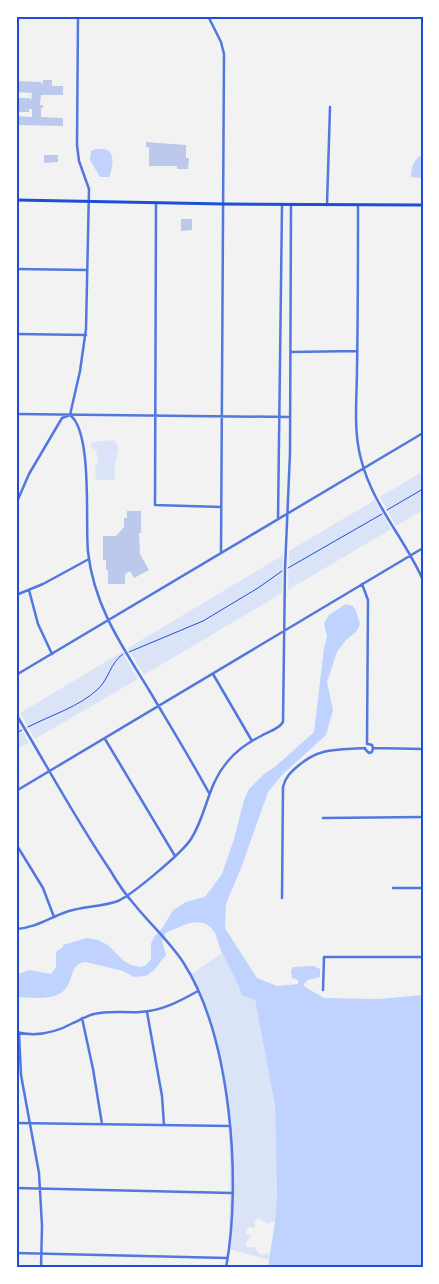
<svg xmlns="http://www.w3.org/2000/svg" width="439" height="1284" font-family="Commissioner,sans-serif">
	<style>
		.green { fill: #dbe4f7 }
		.water { fill: #bfd3fe }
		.building { fill: #bdc9ec }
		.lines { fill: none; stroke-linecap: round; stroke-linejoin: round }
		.path { stroke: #1d4ed8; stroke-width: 1 }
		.minor { stroke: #5277de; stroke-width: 2.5 }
		.secondary { stroke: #1d4ed8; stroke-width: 3 }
		.neatline { fill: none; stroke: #1d4ed8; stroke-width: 2 }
	</style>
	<rect width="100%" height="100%" fill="#f2f2f2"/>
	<path class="green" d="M113 440C123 447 116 454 115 464 114 469 115 474 115 478L113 480H96L95 468 98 463 96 450 90 446 91 444 93 442Z
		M423 471V510L396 526 380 497Z
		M375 500 391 529 288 590 289 551Z
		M283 555 282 593 144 675 128 648Z
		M122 652 138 679 35 739 20 713Z
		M16 720 29 743 16 750Z
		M222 953 237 980 242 995 255 1000 275 1106 277 1196 275 1221 268 1224 258 1218 255 1221V1228L248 1227 246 1230V1233L251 1236 246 1243 247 1247H254L261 1255 270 1253V1260L229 1249C230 1156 236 1059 190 975Z"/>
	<path class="water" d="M96 149C99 149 106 149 109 151 115 156 112 171 109 177H100L90 160 91 151Z
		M423 154V178L411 177C411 167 414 159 423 154Z
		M346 604 353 606 356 611 360 624 357 631 346 640 337 652 327 682 333 710 326 735 283 774 268 792 241 868 226 904 225 928 257 978 277 986 298 984V980L292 978 291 971 293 967 314 966 320 969V977L308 980 303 985 307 988 324 998 379 999 423 995V1268H268L275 1221 277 1196 275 1106 255 1000 242 995C237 980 230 969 223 955 219 948 218 940 215 933 203 913 182 926 166 933L162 941 166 955 154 970 146 976 134 977 123 971 86 962C67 962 76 988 57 995 45 1000 28 997 16 997V975L29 970 51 974 56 967V952L63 947V945L87 938 98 940 108 945 124 961 131 965 140 967 146 965 151 959V944L154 937 163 927 173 910 186 902 205 897 222 874 234 839 244 800 249 789 263 775 276 766 314 732 324 648 327 637 324 623 329 615Z"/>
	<path class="building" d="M43 80H52V86H63V95H41L40 105H43V108H41V117L63 118V126L16 125V116L32 117V109H29V112H16V98H30V100H31L32 93 16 92V81L41 82 42 85Z
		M146 142 186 145V158H189L188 169H177V166H149V147H146Z
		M44 155H58V162L44 163Z
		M181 219H192V230L181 231Z
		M127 511H141V533H139L140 554 149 570 134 578 130 571 125 574V584H108V570H106V560H103V536H116L124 527V518H127Z"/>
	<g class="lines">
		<path class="path" d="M387 510 423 489
			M288 568 382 514
			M129 652 203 621 258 588 282 571
			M28 727C51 715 79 707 98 689 109 679 110 663 123 654
			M16 733 22 730"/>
		<path class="minor" d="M208 16 221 42 224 54 221 553
			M156 203 155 505 221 507
			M327 205 330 107
			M358 205C358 260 358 314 357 368 357 398 353 430 361 459 372 504 405 539 423 580
			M16 269 87 270
			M16 334 86 335
			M423 350V394
			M291 352 357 351
			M16 414 290 417
			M70 415C93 432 85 524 88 552 94 606 122 646 149 690 169 724 190 758 209 793
			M16 504 29 474 62 418 70 415 80 371 86 329 89 189 79 161 77 145 78 16
			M278 519 282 205
			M362 584 368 600 367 744
			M29 590 38 624 52 654
			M16 595 43 584 89 559
			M213 674 252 741
			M16 675 423 433
			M16 714C47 766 76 820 110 870 117 882 125 894 134 904 150 924 169 941 183 962 231 1036 242 1182 226 1268
			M105 739 175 856
			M368 744 372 745 373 748 423 749
			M365 749 369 753 372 752 373 748
			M16 791 423 548
			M323 818 423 817
			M16 844 43 888 54 917
			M393 888H423
			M282 898 283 787C285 777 291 772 298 766 320 747 338 750 365 748
			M16 929C35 928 49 918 66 912 83 906 102 907 118 901 133 894 182 853 191 839 207 814 207 785 228 761 237 750 249 742 261 736 269 731 278 730 283 722L285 569 290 453 291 205
			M323 990 324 957H423
			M147 1012 162 1096 164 1125
			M82 1018 93 1069 102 1124
			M16 1032C36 1037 55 1033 73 1023 80 1020 86 1016 94 1014 109 1010 125 1013 140 1012 162 1011 180 1001 198 991
			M19 1033 21 1075 39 1173 42 1226 41 1268
			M16 1123 229 1126
			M16 1188 232 1193
			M16 1253 227 1258"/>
		<path class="secondary" d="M16 200 224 204 423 205"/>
	</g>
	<rect width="439" height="1284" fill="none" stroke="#ffffff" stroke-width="35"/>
	<rect x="18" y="18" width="404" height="1248" class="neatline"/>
</svg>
